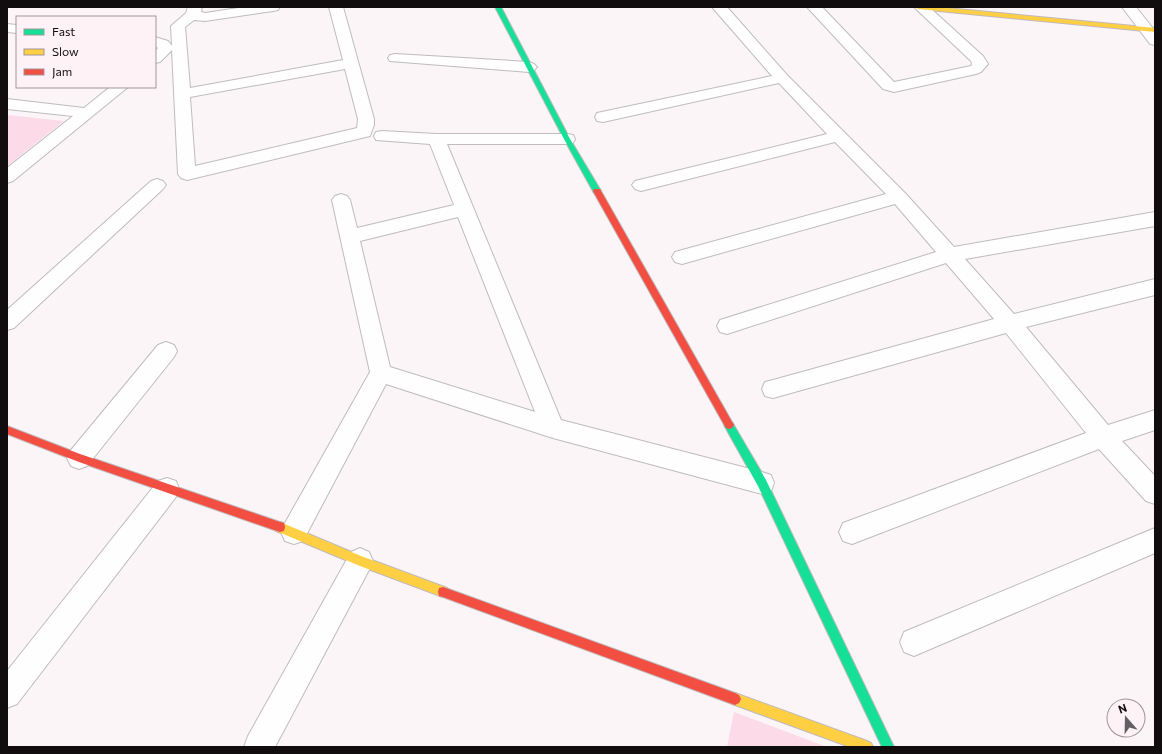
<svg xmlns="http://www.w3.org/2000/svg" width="1162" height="754" viewBox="0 0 1162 754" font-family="Commissioner,sans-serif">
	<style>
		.green { fill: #fcdae8 }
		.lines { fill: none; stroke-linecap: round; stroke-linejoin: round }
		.street-casing { stroke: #c0bbbd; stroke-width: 2 }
		.fast-casing { stroke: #c0bbbd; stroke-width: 2 }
		.slow-casing { stroke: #c0bbbd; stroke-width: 2 }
		.jam-casing { stroke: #c0bbbd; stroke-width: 2 }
		.street { fill: #fefefe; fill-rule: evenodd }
		.fast { fill: #16e098; fill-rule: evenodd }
		.slow { fill: #ffcf43; fill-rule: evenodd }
		.jam { fill: #f24e42; fill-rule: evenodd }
	</style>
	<rect width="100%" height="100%" fill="#fbf5f8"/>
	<path class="green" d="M 7,115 L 64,121 L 7,166 Z
		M 734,712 L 827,747 L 727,747 Z"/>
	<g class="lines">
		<g class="street-casing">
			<path id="street" d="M 188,7 L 202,7 L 201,12 L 205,13 L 245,7 L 280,7 L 278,10 L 273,11 L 205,21 L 194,20 L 185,27 L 190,88 L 343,60 L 329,7 L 343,7 L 374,119 L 374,125 L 370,136 L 187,180 L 181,178 L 178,174 L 172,50 L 160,62 L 155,63 L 155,51 L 158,48 L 155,46 L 155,37 L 168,41 L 172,46 L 171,26 L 186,13 ZM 345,69 L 358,119 L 357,128 L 195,166 L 190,97 Z
				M 712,7 L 727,7 L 787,75 L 905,193 L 954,247 L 1155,212 L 1155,226 L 965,259 L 1014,314 L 1155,279 L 1155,295 L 1026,327 L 1108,425 L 1155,410 L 1155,430 L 1122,441 L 1155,476 L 1155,504 L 1146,501 L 1099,449 L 852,544 L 843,541 L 839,532 L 843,523 L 1086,433 L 1006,333 L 773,398 L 765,396 L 762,389 L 765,382 L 773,380 L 994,319 L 946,263 L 727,334 L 720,332 L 717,326 L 720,320 L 936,252 L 895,204 L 682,264 L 675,262 L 672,257 L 675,252 L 886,194 L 835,142 L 641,191 L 635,189 L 632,185 L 635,181 L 827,134 L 779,83 L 603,122 L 597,121 L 595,117 L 597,113 L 772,76 Z
				M 807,7 L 822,7 L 894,82 L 971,66 L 972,64 L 971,61 L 914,7 L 929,7 L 983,56 L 988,64 L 981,72 L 976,74 L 894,92 L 883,89 Z
				M 1122,7 L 1136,7 L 1155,31 L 1155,45 L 1150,44 Z
				M 7,24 L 17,25 L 17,33 L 7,32 Z
				M 395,54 L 529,62 L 534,64 L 537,67 L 534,70 L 529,72 L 390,61 L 388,58 L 390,55 Z
				M 110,87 L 128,87 L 13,181 L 7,183 L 7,168 L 73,116 L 7,109 L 7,99 L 84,108 Z
				M 382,131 L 436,134 L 567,134 L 573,135 L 575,139 L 573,143 L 567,144 L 447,144 L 561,420 L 762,472 L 771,475 L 774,483 L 771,491 L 762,494 L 553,438 L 386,384 L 303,541 L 294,544 L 285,541 L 281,532 L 285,523 L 370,372 L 332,200 L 335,196 L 341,194 L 347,196 L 350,200 L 357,228 L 454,205 L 430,144 L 376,140 L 374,136 L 376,132 ZM 458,217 L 535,412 L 390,367 L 360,241 Z
				M 157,179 L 163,181 L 166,185 L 163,189 L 14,328 L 7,330 L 7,310 L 151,181 Z
				M 166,342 L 174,345 L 177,351 L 174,357 L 87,466 L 79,469 L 71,466 L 67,458 L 71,450 L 158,345 Z
				M 167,478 L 176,481 L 179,489 L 176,497 L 17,704 L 7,708 L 7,671 L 158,481 Z
				M 1155,528 L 1155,553 L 914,656 L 904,652 L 900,642 L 904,632 Z
				M 360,548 L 369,552 L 373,561 L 369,570 L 275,747 L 244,747 L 248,736 L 351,552 Z"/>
		</g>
		<g class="fast-casing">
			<path id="fast" d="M 495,7 L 501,7 L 570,139 L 601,191 L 600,193 L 594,193 L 564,139 Z
				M 729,421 L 732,422 L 766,480 L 894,747 L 882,747 L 758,486 L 724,425 L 726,422 Z"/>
		</g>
		<g class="slow-casing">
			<path id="slow" d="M 915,7 L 936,7 L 1155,28 L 1155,32 L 918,9 Z
				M 280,522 L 361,556 L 447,588 L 448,592 L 447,596 L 443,597 L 360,566 L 276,531 L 275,527 L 276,523 Z
				M 735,693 L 867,741 L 871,743 L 873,747 L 850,747 L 735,705 L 731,703 L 729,699 L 731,695 Z"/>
		</g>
		<g class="jam-casing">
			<path id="jam" d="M 594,189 L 600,189 L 601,191 L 732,422 L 734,425 L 732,428 L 729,429 L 726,428 L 593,191 Z
				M 7,426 L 80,454 L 280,522 L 284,523 L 285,527 L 284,531 L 280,532 L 79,462 L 7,434 Z
				M 443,587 L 735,693 L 739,695 L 741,699 L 739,703 L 735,705 L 443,597 L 439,596 L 438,592 L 439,588 Z"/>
		</g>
		<use href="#street" class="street"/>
		<use href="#fast" class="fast"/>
		<use href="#slow" class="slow"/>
		<use href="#jam" class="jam"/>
	</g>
	<rect width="1162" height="754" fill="none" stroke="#110d0f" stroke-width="16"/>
	<rect x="16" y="16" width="140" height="72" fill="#fef2f7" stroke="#9f969a"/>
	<rect x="24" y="29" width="20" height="6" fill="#16e098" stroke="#9f969a"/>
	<text x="52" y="36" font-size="12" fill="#110d0f">Fast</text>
	<rect x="24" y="49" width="20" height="6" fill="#ffcf43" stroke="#9f969a"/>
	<text x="52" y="56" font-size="12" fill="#110d0f">Slow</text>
	<rect x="24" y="69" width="20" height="6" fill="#f24e42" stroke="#9f969a"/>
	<text x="52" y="76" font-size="12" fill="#110d0f">Jam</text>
	<g transform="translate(1126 718) rotate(340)"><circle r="19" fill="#fef2f7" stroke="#9f969a"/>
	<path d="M0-3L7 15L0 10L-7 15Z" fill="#635e61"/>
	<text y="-6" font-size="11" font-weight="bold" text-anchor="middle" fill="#110d0f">N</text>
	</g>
</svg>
